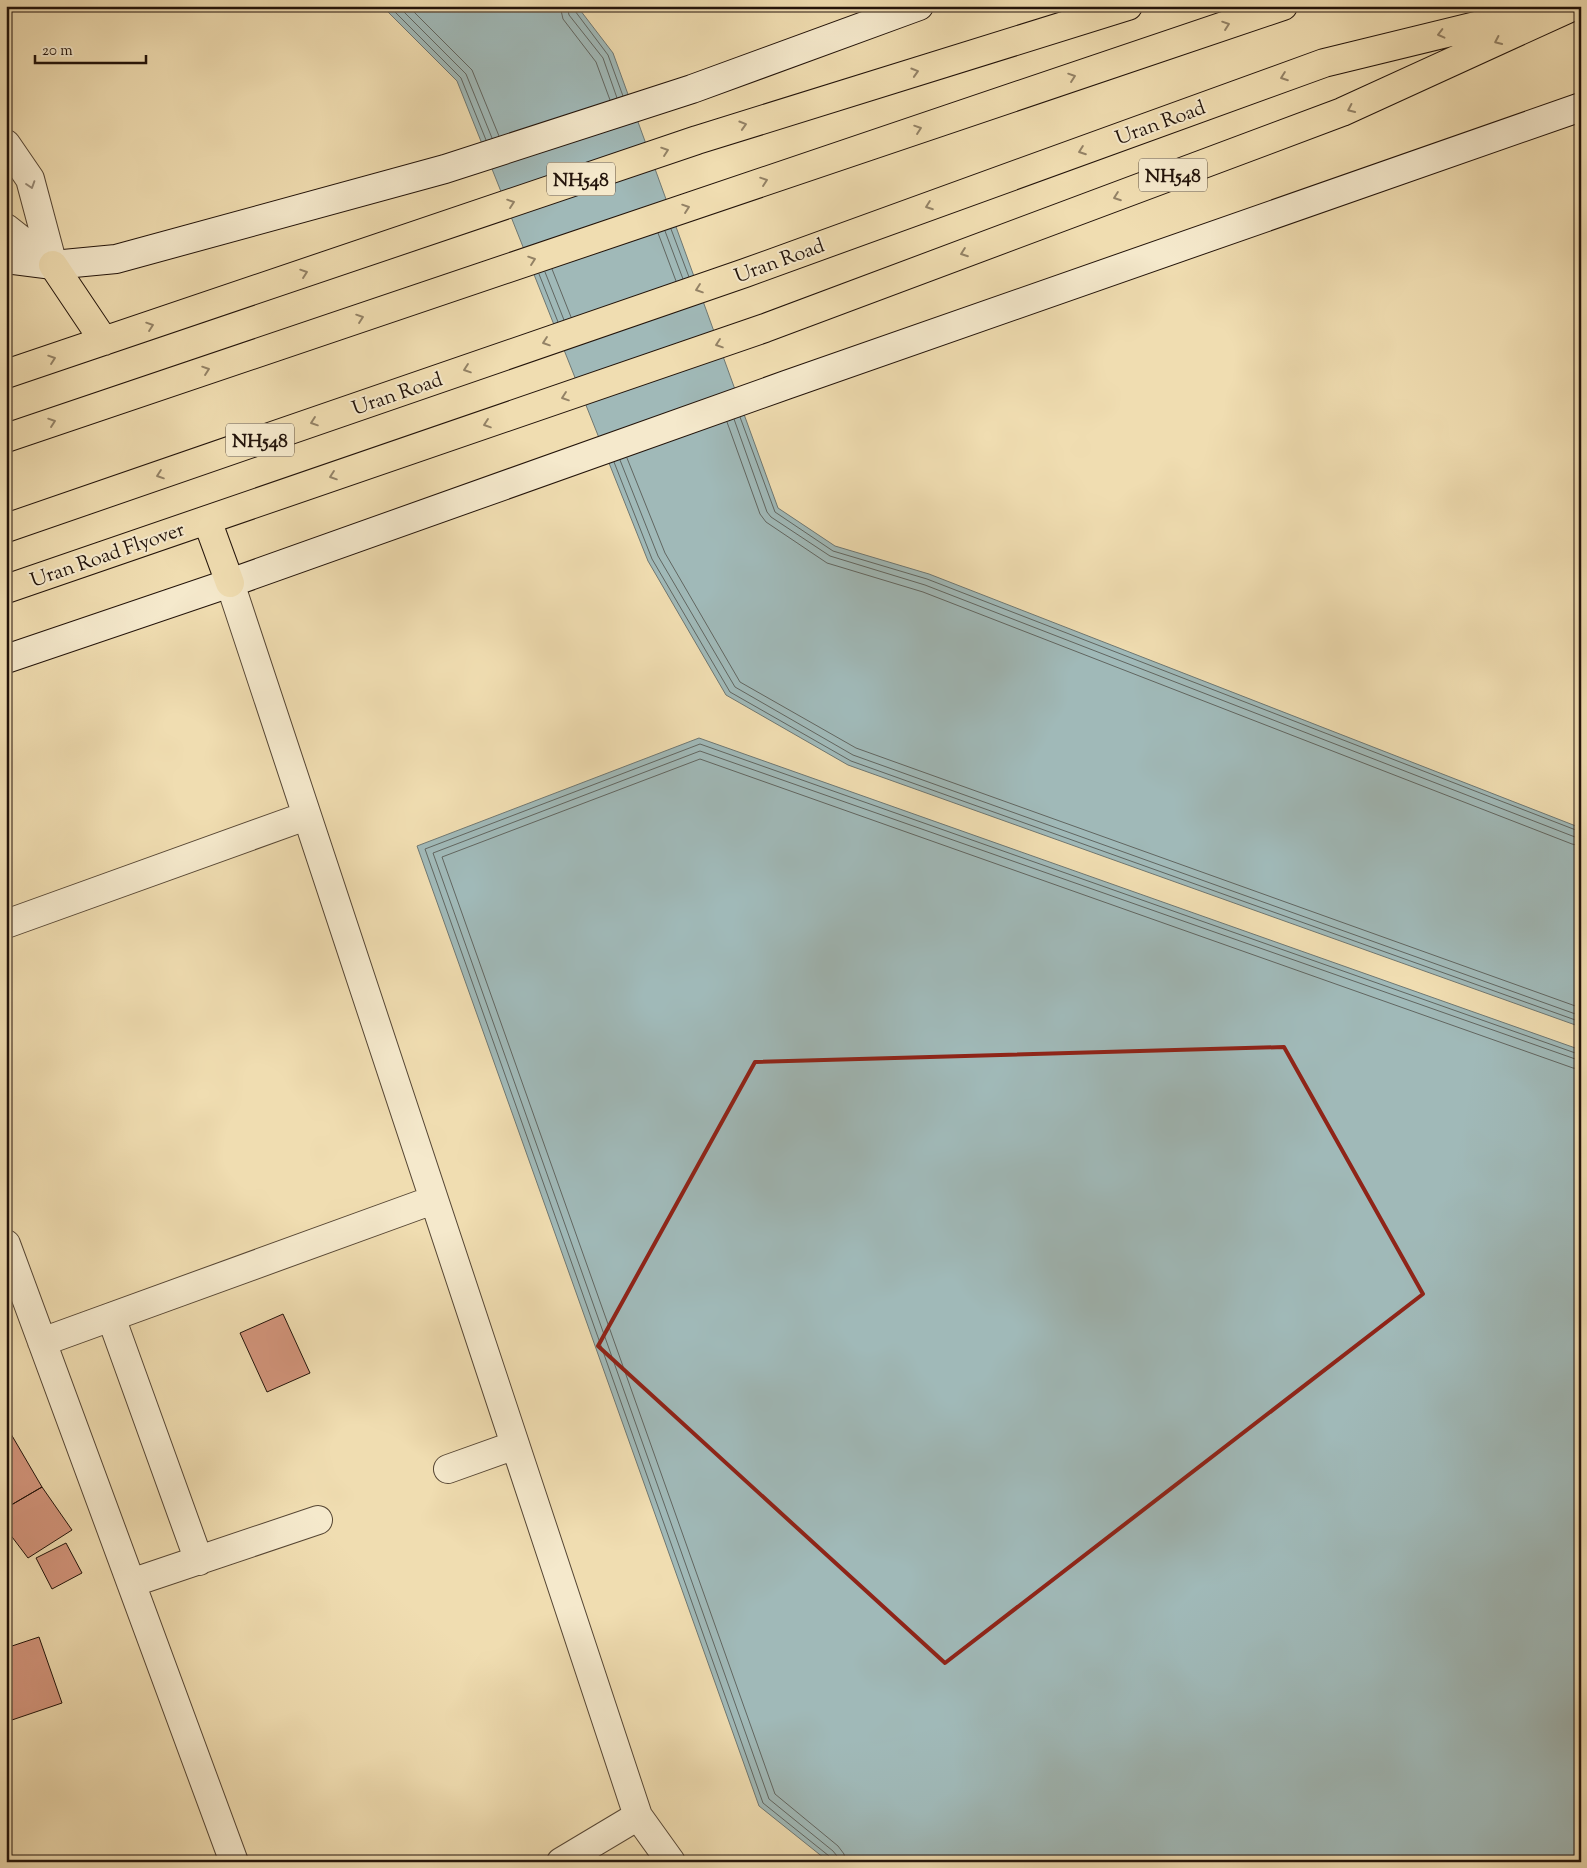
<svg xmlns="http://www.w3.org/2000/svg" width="1587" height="1868" viewBox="0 0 1587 1868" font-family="'Sorts Mill Goudy',serif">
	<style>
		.water { fill: #a0b9b8; stroke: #6e7772 }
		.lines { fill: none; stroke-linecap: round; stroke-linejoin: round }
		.shore { stroke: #616661; stroke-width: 1 }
		.building { fill: #d3957c; stroke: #22130a }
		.street-casing { stroke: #564634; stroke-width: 30 }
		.secondary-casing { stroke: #22130a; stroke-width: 30 }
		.highway-casing { stroke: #22130a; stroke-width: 30 }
		.street { stroke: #f5e9cc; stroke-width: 28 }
		.secondary { stroke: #f5e9cc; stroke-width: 28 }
		.highway { stroke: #f0ddb1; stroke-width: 28 }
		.oneway { stroke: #938266 }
		.oneway2 { stroke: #968975 }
		.marked { fill: none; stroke: #8f2418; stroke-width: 4; stroke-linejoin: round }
		.labels { text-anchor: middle; stroke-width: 4; stroke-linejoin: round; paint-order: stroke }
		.shield { fill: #f5e9cc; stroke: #615344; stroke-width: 1 }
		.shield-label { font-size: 19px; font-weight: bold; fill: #22130a }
		.street-label { font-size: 20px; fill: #22130a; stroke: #f5e9cc }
	</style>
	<rect width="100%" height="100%" fill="#f0ddb1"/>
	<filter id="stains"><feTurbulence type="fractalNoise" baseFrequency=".004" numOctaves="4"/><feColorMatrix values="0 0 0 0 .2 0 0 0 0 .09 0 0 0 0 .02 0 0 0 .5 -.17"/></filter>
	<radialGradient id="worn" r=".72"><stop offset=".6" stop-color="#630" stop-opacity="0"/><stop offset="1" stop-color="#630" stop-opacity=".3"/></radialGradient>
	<path class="water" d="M 382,6 L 577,6 L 613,53 L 778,508 L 835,546 L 929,574 L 1581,828 L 1581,1027 L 848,765 L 726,695 L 648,561 L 457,81 Z
		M 699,738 L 1581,1050 L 1581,1862 L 829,1862 L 759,1806 L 417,846 Z"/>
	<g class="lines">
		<path class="shore" d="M 389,6 L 461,78 L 486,140
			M 398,6 L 466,74 L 492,138
			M 408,6 L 472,70 L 499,136
			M 560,6 L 563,19 L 596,62 L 610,100
			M 567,6 L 569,15 L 603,58 L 617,98
			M 574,6 L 575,11 L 608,55 L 623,96
			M 671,229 L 689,277
			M 665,231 L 683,279
			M 658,233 L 676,281
			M 552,269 L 571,317
			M 545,272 L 564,320
			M 539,274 L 558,322
			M 740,417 L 775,512 L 833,551 L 927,579 L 1581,832
			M 734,419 L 767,512 L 771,517 L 830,556 L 925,585 L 1575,837 L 1581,838
			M 727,422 L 760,514 L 766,522 L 827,563 L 923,592 L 1572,844 L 1581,846
			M 627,458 L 665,553 L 740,682 L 856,748 L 1581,1008
			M 620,460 L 658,556 L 735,687 L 853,755 L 1581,1016
			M 614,462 L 652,559 L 730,692 L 851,761 L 1581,1022
			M 831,1862 L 829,1856 L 763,1803 L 425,849 L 700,744 L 1581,1055
			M 837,1862 L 837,1856 L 833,1851 L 769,1799 L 433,853 L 700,751 L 1581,1061
			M 845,1862 L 844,1854 L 838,1846 L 775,1794 L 442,857 L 700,759 L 1573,1068 L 1581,1069"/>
	</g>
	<path class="building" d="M 283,1314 L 310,1373 L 267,1392 L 240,1333 Z
		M 11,1434 L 42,1487 L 6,1508 L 6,1437 Z
		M 42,1487 L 72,1530 L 28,1558 L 6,1529 L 6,1508 Z
		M 66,1543 L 82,1573 L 52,1589 L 36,1558 Z
		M 39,1637 L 62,1703 L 6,1722 L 6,1648 Z"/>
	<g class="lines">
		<g class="street-casing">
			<path id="street" d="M 6,144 L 30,179 L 53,265
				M 6,228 L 53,265
				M 230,583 L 638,1816 L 671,1862
				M 6,924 L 306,816
				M 6,1244 L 234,1862
				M 111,1317 L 199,1561
				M 42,1342 L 433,1200
				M 448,1469 L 515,1445
				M 131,1583 L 318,1520
				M 561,1862 L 638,1816"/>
		</g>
		<g class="secondary-casing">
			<path id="secondary" d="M 6,259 L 53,265 L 116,259 L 445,169 L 692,89 L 919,6
				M 6,659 L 230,583 L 786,385 L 1581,107"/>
		</g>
		<g class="highway-casing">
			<path id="highway" d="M 53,265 L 104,341
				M 6,374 L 697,140 L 1128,6
				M 6,438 L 1283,6
				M 207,520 L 230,583
				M 6,528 L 745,273 L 1324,63 L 1533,12
				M 6,589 L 765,328 L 1342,112 L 1574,6"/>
		</g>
		<use href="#street" class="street"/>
		<use href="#secondary" class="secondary"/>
		<use href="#highway" class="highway"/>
	</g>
	<defs><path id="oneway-chevron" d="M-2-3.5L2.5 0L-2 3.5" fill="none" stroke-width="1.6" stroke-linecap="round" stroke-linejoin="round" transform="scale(1.25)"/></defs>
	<g class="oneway">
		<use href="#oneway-chevron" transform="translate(1226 25) rotate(-19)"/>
		<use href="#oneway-chevron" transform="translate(1441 34) rotate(166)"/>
		<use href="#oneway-chevron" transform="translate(1498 41) rotate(155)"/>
		<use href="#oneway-chevron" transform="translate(915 72) rotate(-17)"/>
		<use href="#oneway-chevron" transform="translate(1072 77) rotate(-19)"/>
		<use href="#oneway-chevron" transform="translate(1284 77) rotate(160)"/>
		<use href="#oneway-chevron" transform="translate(1351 109) rotate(155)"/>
		<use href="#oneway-chevron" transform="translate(743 125) rotate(-17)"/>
		<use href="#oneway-chevron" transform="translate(918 129) rotate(-19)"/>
		<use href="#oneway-chevron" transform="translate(665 151) rotate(-19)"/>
		<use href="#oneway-chevron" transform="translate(1082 151) rotate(160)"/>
		<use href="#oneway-chevron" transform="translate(764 181) rotate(-19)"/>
		<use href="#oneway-chevron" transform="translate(1117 197) rotate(160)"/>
		<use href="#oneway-chevron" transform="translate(511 203) rotate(-19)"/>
		<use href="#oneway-chevron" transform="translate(929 206) rotate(160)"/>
		<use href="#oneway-chevron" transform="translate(686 208) rotate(-19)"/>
		<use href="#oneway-chevron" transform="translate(964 253) rotate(160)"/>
		<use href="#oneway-chevron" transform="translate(532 260) rotate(-19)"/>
		<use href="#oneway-chevron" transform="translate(304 273) rotate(-19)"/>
		<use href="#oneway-chevron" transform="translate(699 289) rotate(161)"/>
		<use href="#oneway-chevron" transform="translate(360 318) rotate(-19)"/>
		<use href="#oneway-chevron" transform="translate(150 326) rotate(-19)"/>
		<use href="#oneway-chevron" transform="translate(546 342) rotate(161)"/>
		<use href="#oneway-chevron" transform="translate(719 344) rotate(161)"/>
		<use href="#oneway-chevron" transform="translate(52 359) rotate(-19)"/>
		<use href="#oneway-chevron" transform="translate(467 369) rotate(161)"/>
		<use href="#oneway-chevron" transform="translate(206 370) rotate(-19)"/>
		<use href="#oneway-chevron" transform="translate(565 397) rotate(161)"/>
		<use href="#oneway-chevron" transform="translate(52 422) rotate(-19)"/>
		<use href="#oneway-chevron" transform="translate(314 422) rotate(161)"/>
		<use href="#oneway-chevron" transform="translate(487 424) rotate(161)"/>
		<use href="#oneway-chevron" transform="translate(160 475) rotate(161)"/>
		<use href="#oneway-chevron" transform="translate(333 476) rotate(161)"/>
	</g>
	<use class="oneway2" href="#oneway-chevron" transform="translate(31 185) rotate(72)"/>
	<path class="marked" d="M 1284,1047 L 1423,1294 L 945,1663 L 598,1346 L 755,1062 Z"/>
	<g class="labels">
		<g class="shield">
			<rect x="1139" y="158.5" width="68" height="33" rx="4"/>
			<rect x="547" y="162.5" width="68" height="33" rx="4"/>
			<rect x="226" y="423.5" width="68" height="33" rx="4"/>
		</g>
		<g class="shield-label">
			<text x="1173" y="182">NH548</text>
			<text x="581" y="186">NH548</text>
			<text x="260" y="447">NH548</text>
		</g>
		<g class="street-label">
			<text transform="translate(1160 122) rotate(-20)" y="7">Uran Road</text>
			<text transform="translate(779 260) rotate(-20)" y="7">Uran Road</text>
			<text transform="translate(397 393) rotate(-19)" y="7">Uran Road</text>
			<text transform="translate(107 554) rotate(-19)" y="7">Uran Road Flyover</text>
		</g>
	</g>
	<rect width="1587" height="1868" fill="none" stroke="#f0ddb1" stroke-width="25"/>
	<rect x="8" y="8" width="1572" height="1853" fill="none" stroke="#22130a" stroke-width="2.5"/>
	<rect x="12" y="12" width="1562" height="1843" fill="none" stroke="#22130a"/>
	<path d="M35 55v8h111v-8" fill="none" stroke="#22130a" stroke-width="2.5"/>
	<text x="42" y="55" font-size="15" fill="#22130a" stroke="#f5e9cc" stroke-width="4" paint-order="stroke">20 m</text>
	<rect width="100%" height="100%" filter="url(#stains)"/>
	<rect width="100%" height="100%" fill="url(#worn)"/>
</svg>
